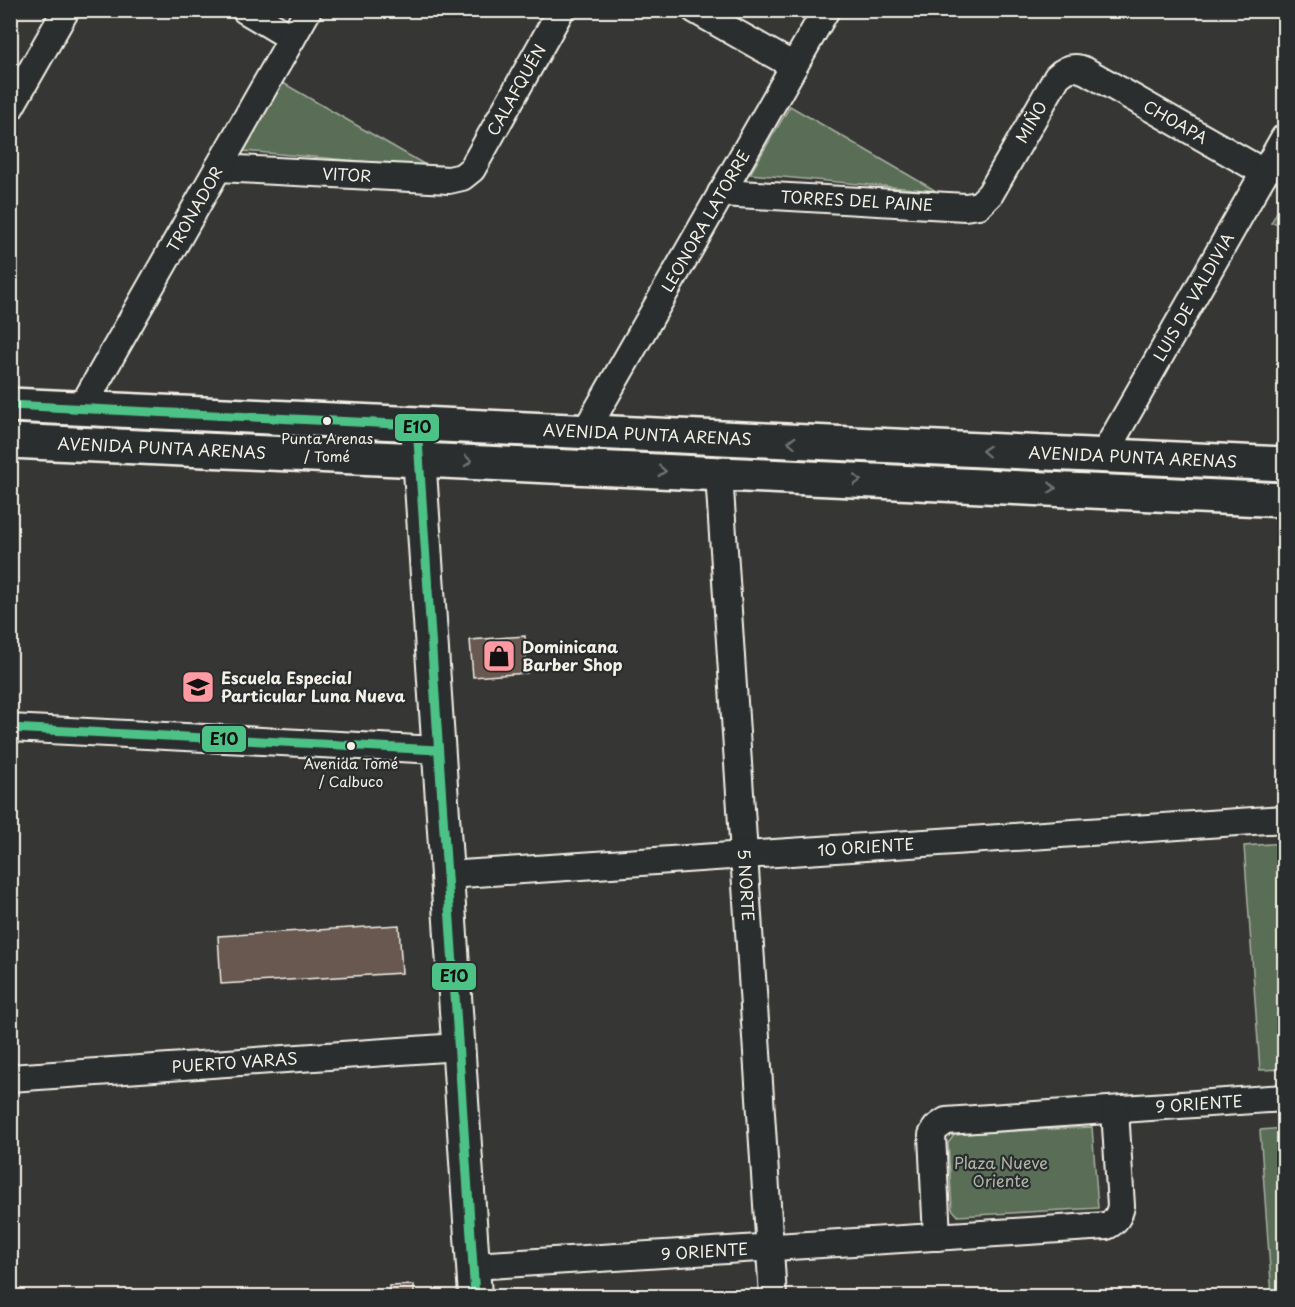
<svg xmlns="http://www.w3.org/2000/svg" width="1295" height="1307" viewBox="0 0 1295 1307" font-family="'Playpen Sans',sans-serif">
	<style>
		.green { fill: #5a6d57; stroke: #a7afa0; stroke-width: 1.5 }
		.building { fill: #68594f; stroke: #f4f1e8; stroke-width: 1.5 }
		.lines { fill: none; stroke-linecap: round; stroke-linejoin: round }
		.minor-casing { stroke: #f4f1e8; stroke-width: 30 }
		.tertiary-casing { stroke: #f4f1e8; stroke-width: 36 }
		.secondary-casing { stroke: #f4f1e8; stroke-width: 38 }
		.minor { stroke: #2a2d2e; stroke-width: 26 }
		.tertiary { stroke: #2a2d2e; stroke-width: 32 }
		.secondary { stroke: #2a2d2e; stroke-width: 33 }
		.bus-1-casing { stroke: #2a2d2e; stroke-width: 14 }
		.bus-1 { stroke: #4dc287; stroke-width: 9 }
		.oneway { stroke: #71726f }
		.bus-dot { fill: #f4f1e8; stroke: #2a2d2e; stroke-width: 2 }
		.labels { text-anchor: middle; stroke-width: 4.5; stroke-linejoin: round; paint-order: stroke }
		.bus-label { font-size: 14px; fill: #f4f1e8; stroke: #2a2d2e }
		.street-label { font-size: 16px; fill: #f4f1e8; stroke: #2a2d2e }
		.poi-label { font-size: 16px; font-weight: bold; fill: #f4f1e8; stroke: #2a2d2e; text-anchor: start }
		.park-label { font-size: 16px; fill: #afb6a7; stroke: #2a2d2e }
		.line-badge { stroke: #2a2d2e; stroke-width: 2 }
		.pale-badge-label { font-size: 16px; text-anchor: middle; font-weight: bold; fill: #111 }
	</style>
	<rect width="100%" height="100%" fill="#363635"/>
	<filter id="ink" filterUnits="userSpaceOnUse"><feTurbulence type="fractalNoise" baseFrequency=".0167" numOctaves="2"/><feDisplacementMap in="SourceGraphic" scale="12" xChannelSelector="R" yChannelSelector="G"/><feConvolveMatrix kernelMatrix="1 2 1 2 8 2 1 2 1" color-interpolation-filters="sRGB"/></filter>
	<g filter="url(#ink)">
		<path class="green" d="M 283,83 L 429,167 L 243,151 Z
			M 790,106 L 936,191 L 750,174 Z
			M 1284,199 L 1284,223 L 1271,223 Z
			M 1284,843 L 1284,1069 L 1260,1070 L 1244,846 Z
			M 1092,1127 L 1098,1208 L 958,1216 L 952,1209 L 948,1143 L 955,1134 Z
			M 1284,1128 L 1284,1296 L 1272,1296 L 1260,1130 Z"/>
		<path class="building" d="M 525,636 L 527,673 L 473,677 L 470,640 Z
			M 399,925 L 402,973 L 221,984 L 218,936 Z
			M 414,1285 L 414,1296 L 389,1296 L 389,1286 Z"/>
		<g class="lines">
			<g class="minor-casing">
				<g id="minor">
					<path d="M 245,10 L 292,38"/>
					<path d="M 695,10 L 794,66"/>
					<path d="M 10,108 L 66,10"/>
					<path id="s1" d="M 218,168 L 449,180 L 462,177 L 472,169 L 561,10"/>
					<path id="s2" d="M 721,193 L 965,207 L 979,205 L 990,194 L 1057,77 C 1066,68 1074,65 1086,71 L 1265,173"/>
					<path id="s3" d="M 81,409 L 308,10"/>
					<path id="s4" d="M 585,432 L 826,10"/>
					<path id="s5" d="M 1103,456 L 1284,138"/>
					<path id="s6" d="M 719,474 L 773,1296"/>
					<path d="M 10,728 L 438,750"/>
					<path id="s7" d="M 447,875 L 1284,819"/>
					<path id="s8" d="M 10,1078 L 458,1047"/>
					<path id="s9" d="M 937,1237 L 932,1135 L 936,1128 L 946,1121 L 1284,1098"/>
					<path id="s10" d="M 473,1266 L 1107,1226 C 1116,1221 1119,1216 1121,1206 L 1115,1110"/>
				</g>
			</g>
			<g class="tertiary-casing">
				<path id="tertiary" d="M 417,425 L 475,1296"/>
			</g>
			<g class="secondary-casing">
				<g id="secondary">
					<path id="s11" d="M 10,405 L 1284,464"/>
					<path id="s12" d="M 10,441 L 1284,500"/>
				</g>
			</g>
			<use href="#minor" class="minor"/>
			<use href="#tertiary" class="tertiary"/>
			<use href="#secondary" class="secondary"/>
			<g class="bus-1-casing">
				<path id="bus-1" d="M 10,405 L 417,425 L 475,1296
					M 10,728 L 438,750"/>
			</g>
			<use href="#bus-1" class="bus-1"/>
		</g>
		<defs><path id="oneway-chevron" d="M-2-3.5L2.5 0L-2 3.5" fill="none" stroke-width="1.6" stroke-linecap="round" stroke-linejoin="round" transform="scale(1.5)"/></defs>
		<g class="oneway">
			<use href="#oneway-chevron" transform="translate(792 442) rotate(-177)"/>
			<use href="#oneway-chevron" transform="translate(986 451) rotate(-177)"/>
			<use href="#oneway-chevron" transform="translate(468 461) rotate(2)"/>
			<use href="#oneway-chevron" transform="translate(662 471) rotate(3)"/>
			<use href="#oneway-chevron" transform="translate(857 480) rotate(2)"/>
			<use href="#oneway-chevron" transform="translate(1052 488) rotate(3)"/>
		</g>
	</g>
	<defs>
		<g id="shop-square" transform="scale(1.725)"><rect x="-9" y="-9" width="18" height="18" rx="4" fill="#ff9aa2" stroke="#2a2d2e"/><path d="M-5-2.5h2.3a2.7 3.5 0 0 1 5.4 0H5L5.5 6h-11ZM-1.5-2.5h3a1.5 2.3 0 0 0-3 0Z" fill="#111"/></g>
		<g id="school-square" transform="scale(1.725)"><rect x="-9" y="-9" width="18" height="18" rx="4" fill="#ff9aa2" stroke="#2a2d2e"/><path d="M0-5L7-2L0 1L-7-2ZM-4 1L0 2.5L4 1V4Q0 6-4 4Z" fill="#111"/></g>
	</defs>
	<g fill-rule="evenodd">
		<use href="#shop-square" x="499" y="656"/>
		<use href="#school-square" x="198" y="687"/>
	</g>
	<g class="bus-dot">
		<circle cx="327" cy="421" r="5"/>
		<circle cx="351" cy="746" r="5"/>
	</g>
	<g class="labels">
		<g class="bus-label">
			<text x="327" y="444">Punta Arenas<tspan x="327" dy="18">/ Tomé</tspan></text>
			<text x="351" y="769">Avenida Tomé<tspan x="351" dy="18">/ Calbuco</tspan></text>
		</g>
		<g class="street-label">
			<text dy="6" stroke="none"><textPath href="#s1" startOffset="348">CALAFQUÉN</textPath></text>
			<text dy="6" stroke="none"><textPath href="#s2" startOffset="357">MIÑO</textPath></text>
			<text dy="6" stroke="none"><textPath href="#s2" startOffset="544">CHOAPA</textPath></text>
			<text dy="6" stroke="none"><textPath href="#s1" startOffset="129">VITOR</textPath></text>
			<text dy="6" stroke="none"><textPath href="#s2" startOffset="136">TORRES DEL PAINE</textPath></text>
			<text dy="6" stroke="none"><textPath href="#s3" startOffset="230">TRONADOR</textPath></text>
			<text dy="6" stroke="none"><textPath href="#s4" startOffset="243">LEONORA LATORRE</textPath></text>
			<text dy="6" stroke="none"><textPath href="#s5" startOffset="183">LUIS DE VALDIVIA</textPath></text>
			<text dy="6" stroke="none"><textPath href="#s11" startOffset="638">AVENIDA PUNTA ARENAS</textPath></text>
			<text dy="6" stroke="none"><textPath href="#s12" startOffset="152">AVENIDA PUNTA ARENAS</textPath></text>
			<text dy="6" stroke="none"><textPath href="#s11" startOffset="1124">AVENIDA PUNTA ARENAS</textPath></text>
			<text dy="6" stroke="none"><textPath href="#s7" startOffset="420">10 ORIENTE</textPath></text>
			<text dy="6" stroke="none"><textPath href="#s6" startOffset="412">5 NORTE</textPath></text>
			<text dy="6" stroke="none"><textPath href="#s8" startOffset="225">PUERTO VARAS</textPath></text>
			<text dy="6" stroke="none"><textPath href="#s9" startOffset="376">9 ORIENTE</textPath></text>
			<text dy="6" stroke="none"><textPath href="#s10" startOffset="232">9 ORIENTE</textPath></text>
		</g>
		<g class="poi-label">
			<text x="522" y="653">Dominicana<tspan x="522" dy="18">Barber Shop</tspan></text>
			<text x="221" y="684">Escuela Especial<tspan x="221" dy="18">Particular Luna Nueva</tspan></text>
		</g>
		<g class="park-label">
			<text x="1001" y="1169">Plaza Nueve<tspan x="1001" dy="18">Oriente</tspan></text>
		</g>
	</g>
	<g class="line-badge">
		<rect x="394" y="413" width="46" height="29" rx="6" fill="#4dc287"/>
		<rect x="201" y="725" width="46" height="28" rx="6" fill="#4dc287"/>
		<rect x="431" y="962" width="46" height="29" rx="6" fill="#4dc287"/>
	</g>
	<g class="pale-badge-label">
		<text x="417" y="433">E10</text>
		<text x="224" y="745">E10</text>
		<text x="454" y="982">E10</text>
	</g>
	<rect width="1295" height="1307" fill="none" stroke="#2a2d2e" stroke-width="36"/>
	<rect x="18" y="18" width="1259" height="1271" fill="none" stroke="#f4f1e8" stroke-width="2" filter="url(#ink)"/>
</svg>
